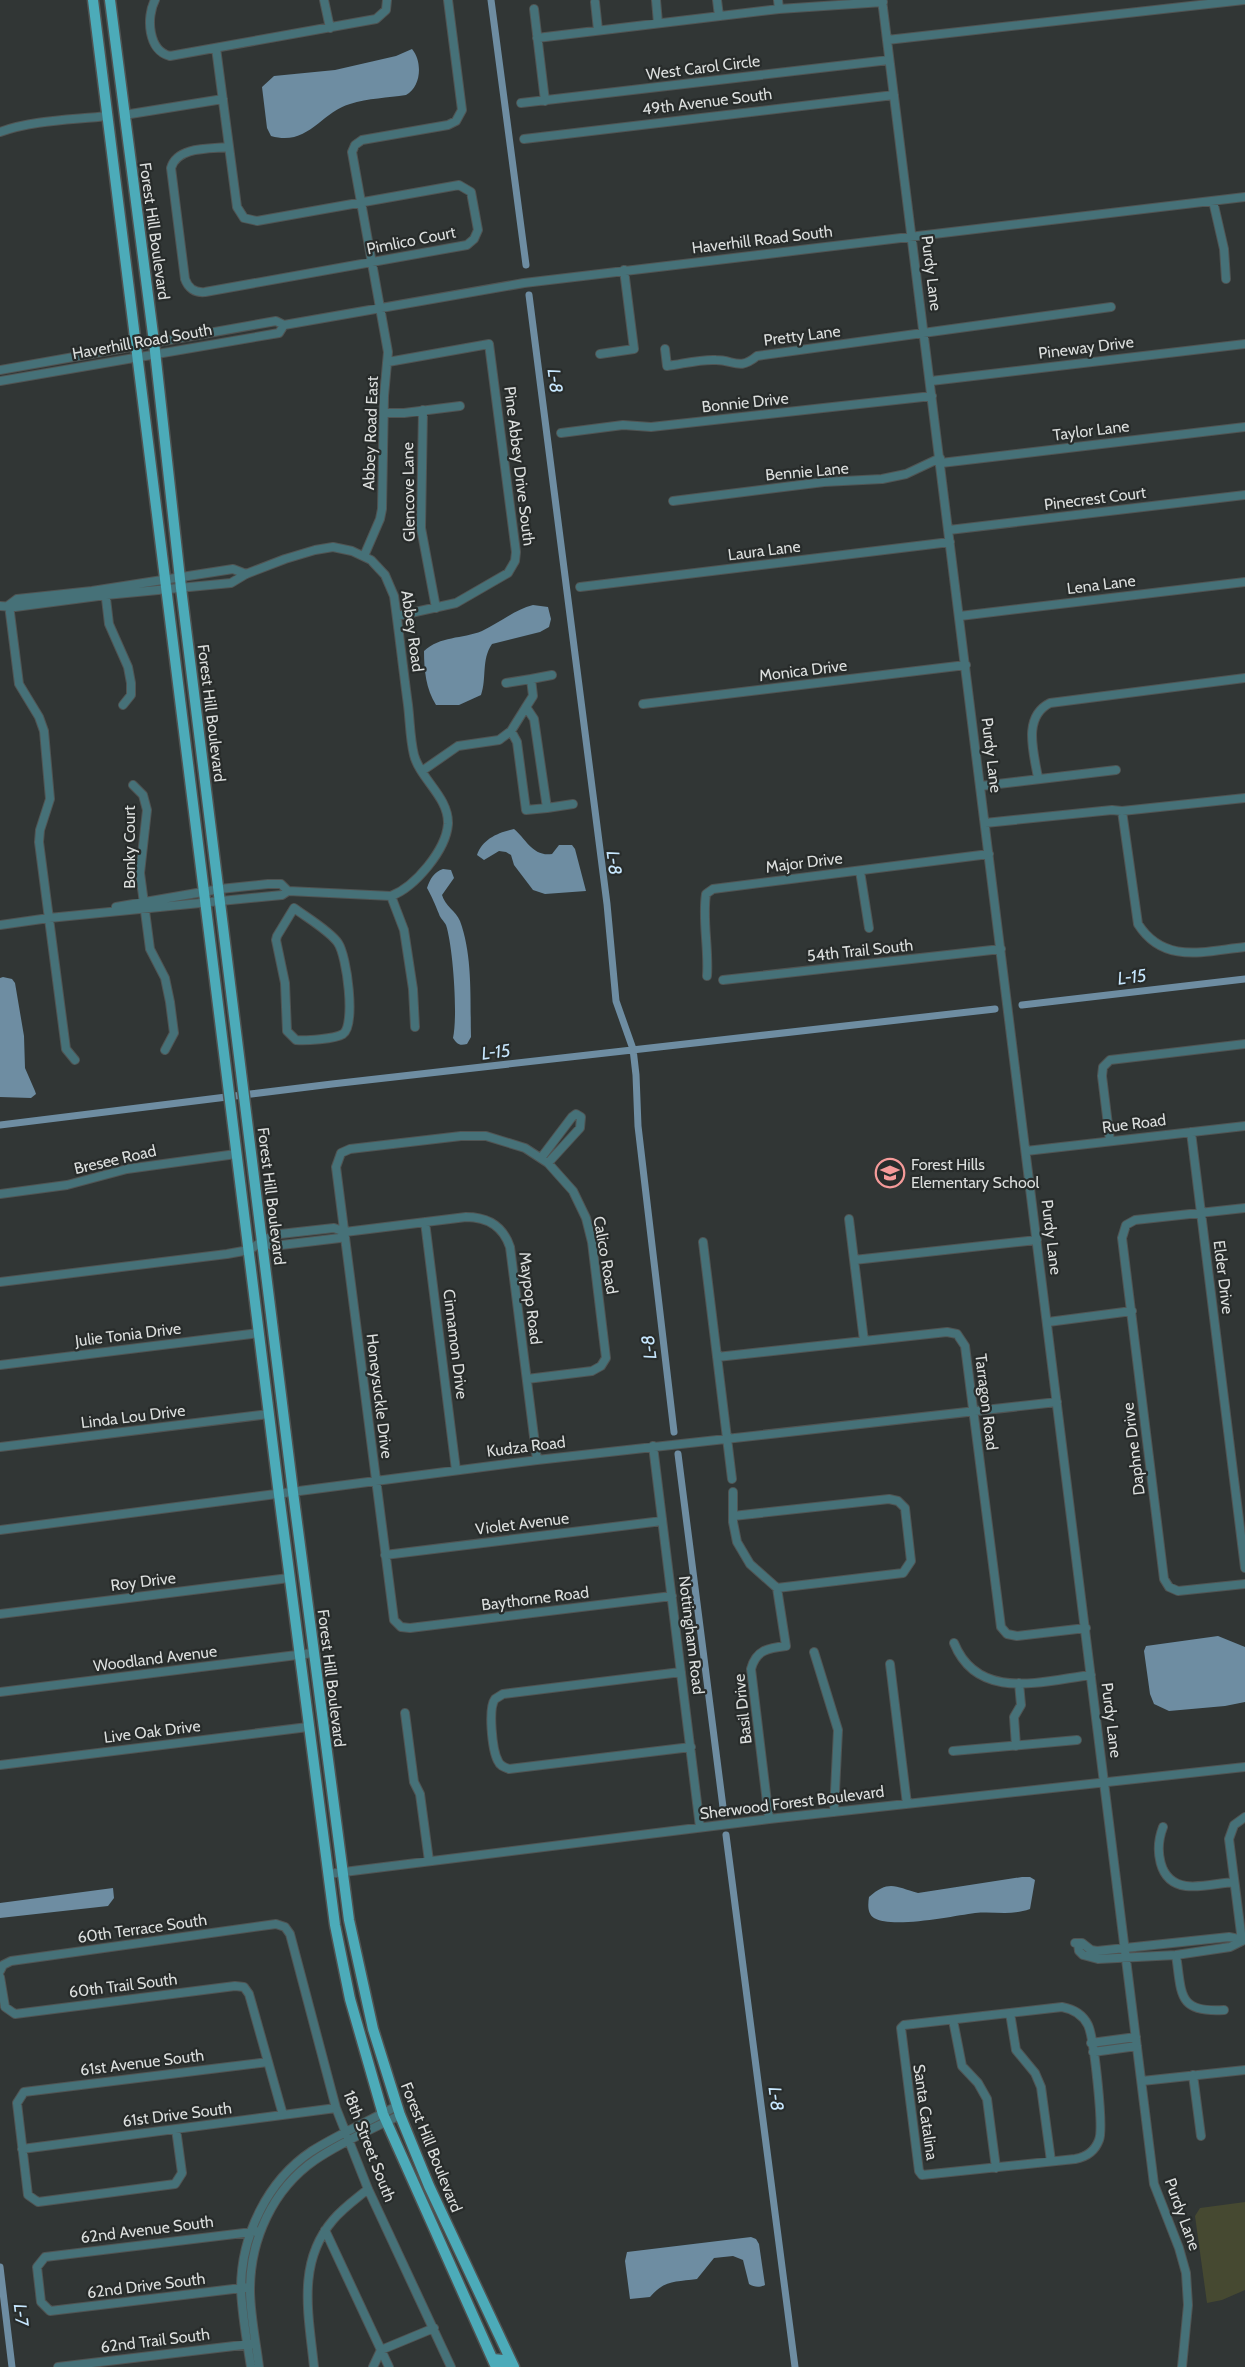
<svg xmlns="http://www.w3.org/2000/svg" width="1245" height="2367" viewBox="0 0 1245 2367" font-family="Cabin,sans-serif">
	<style>
		.garden { fill: #464931 }
		.water { fill: #6e8da2 }
		.lines { fill: none; stroke-linecap: round; stroke-linejoin: round }
		.canal { stroke: #6e8da2; stroke-width: 7 }
		.minor-casing { stroke: #505453; stroke-width: 10 }
		.major-casing { stroke: #505453; stroke-width: 13 }
		.minor { stroke: #467178; stroke-width: 8 }
		.major { stroke: #4cabb9; stroke-width: 10 }
		.labels { text-anchor: middle; stroke-width: 4.5; stroke-linejoin: round; paint-order: stroke }
		.street-label { font-size: 16px; fill: #dbdedd; stroke: #282c2b }
		.poi-label { font-size: 16px; fill: #dbdedd; stroke: #282c2b; text-anchor: start }
		.water-label { font-size: 18px; font-style: italic; fill: #c8e8ff; stroke: #282c2b }
	</style>
	<rect width="100%" height="100%" fill="#313635"/>
	<path class="garden" d="M 1245,2202 L 1245,2290 L 1222,2300 L 1207,2303 L 1195,2216 L 1200,2208 Z"/>
	<path class="water" d="M 412,49 C 423,62 421,87 406,95 C 388,98 368,98 350,104 C 321,112 308,147 271,136 L 267,128 L 262,87 L 274,76 L 335,70 L 396,56 Z
		M 533,605 L 548,607 L 551,619 L 549,627 L 540,632 L 492,644 C 481,660 487,678 481,695 L 459,705 L 436,705 C 426,689 424,670 424,651 C 440,636 462,639 482,631 C 499,623 514,610 533,605 Z
		M 514,829 C 526,839 533,857 552,854 L 559,845 L 572,845 L 575,849 L 586,891 L 545,894 L 533,890 L 514,865 L 511,855 L 506,852 L 499,851 L 484,860 L 477,855 C 482,839 499,832 514,829 Z
		M 443,869 L 451,870 L 454,878 L 442,895 C 445,906 456,911 460,921 C 473,956 470,1000 471,1037 L 467,1044 C 459,1046 457,1044 453,1038 C 458,1016 453,946 446,925 C 444,921 440,918 439,914 C 435,904 432,897 427,888 C 430,879 434,872 443,869 Z
		M 3,977 L 12,979 L 15,983 L 24,1036 L 25,1068 L 35,1091 L 36,1094 L 31,1098 L 0,1097 L 0,978 Z
		M 1218,1636 L 1245,1647 L 1245,1702 L 1225,1706 L 1169,1711 L 1154,1704 L 1150,1694 L 1144,1651 L 1146,1646 Z
		M 1022,1877 L 1030,1877 L 1035,1880 L 1030,1909 C 1010,1916 995,1911 975,1913 C 953,1916 892,1929 874,1918 C 867,1913 868,1904 869,1897 C 889,1879 896,1887 918,1893 Z
		M 113,1888 L 114,1898 L 108,1906 L 0,1918 L 0,1903 Z
		M 751,2237 L 756,2239 L 759,2244 L 765,2285 C 759,2288 754,2287 749,2284 L 743,2260 L 733,2256 L 714,2258 L 697,2279 C 676,2282 664,2280 650,2297 L 630,2299 L 625,2261 L 627,2252 Z"/>
	<g class="lines">
		<path class="canal" d="M 491,0 L 526,265
			M 529,295 L 607,904 L 616,1001 L 633,1049 L 636,1075 L 638,1126 L 674,1432
			M 1022,1005 L 1245,979
			M 0,1125 L 332,1084 L 995,1009
			M 678,1454 L 724,1815
			M 726,1835 L 795,2367
			M 0,2267 L 12,2367"/>
		<g class="minor-casing">
			<path id="minor" d="M 155,0 C 146,17 148,51 170,56 L 376,19 L 386,10 L 387,0
				M 324,0 L 330,28
				M 656,0 L 658,23
				M 717,0 L 719,16
				M 778,0 L 779,9
				M 882,0 L 1154,2184 L 1179,2248 L 1186,2273 L 1188,2305 L 1182,2367
				M 595,2 L 598,30
				M 534,9 L 545,101
				M 537,38 L 779,9 L 883,2
				M 887,40 L 1244,0
				M 216,48 L 237,207 L 244,218 L 257,221 L 459,185 L 471,192 L 478,230 L 474,239 L 467,245 L 205,292 C 195,293 188,288 185,279 L 171,168 C 177,146 211,149 229,147
				M 521,103 L 889,60
				M 124,115 L 223,99
				M 0,132 C 33,120 72,120 107,116
				M 524,139 L 894,95
				M 1213,201 L 1224,249 L 1226,279
				M 665,349 L 667,366 C 683,364 700,359 716,360 C 734,360 739,371 757,356 L 1111,307
				M 600,354 L 634,349 L 624,270
				M 388,362 L 489,344 L 516,552 L 515,561 L 508,573 L 456,603 L 397,616
				M 0,370 L 276,321 L 284,325 L 524,283 L 1245,197
				M 0,381 L 279,333 L 284,325
				M 931,381 L 1245,344
				M 423,410 L 421,528 L 436,608
				M 384,413 L 404,413 L 460,406
				M 561,433 L 623,425 L 651,427 L 932,396
				M 941,463 L 1245,427
				M 673,501 L 824,482 L 882,479 L 906,474 L 940,458
				M 949,530 L 1245,495
				M 364,556 L 380,519 L 382,509 L 384,396 L 388,352 L 352,152 L 355,145 L 362,140 L 448,125 L 456,121 L 462,110 L 448,0
				M 580,587 L 950,542
				M 105,590 L 109,624 L 128,667 L 131,683 L 131,695 L 123,705
				M 9,605 L 19,684 L 39,717 L 44,731 L 50,799 L 40,830 L 39,842 L 66,1049 L 75,1060
				M 9,605 L 17,599 L 92,591 L 233,569 L 246,574
				M 0,606 L 15,607 L 106,595 L 231,583 L 246,574 L 285,559 L 315,550 L 333,547 L 352,551 L 371,560 L 385,575 L 394,596 C 399,632 403,668 408,705 C 410,721 410,739 414,755 C 420,779 449,797 448,824 C 446,850 415,887 391,896 L 288,891 L 282,895 L 49,918 L 0,925
				M 960,616 L 1245,582
				M 506,683 L 531,679
				M 643,704 L 966,665
				M 526,707 L 533,696 L 531,679 L 552,675
				M 422,771 L 458,746 L 499,740 L 511,731 L 526,707 L 534,719 L 547,808 L 526,810 L 517,742 L 511,731
				M 1038,778 C 1034,753 1022,717 1050,703 L 1245,678
				M 133,785 L 143,795 L 147,810 L 140,873 L 150,949 L 165,978 L 170,1002 L 174,1033 L 165,1050
				M 981,786 L 1116,770
				M 547,808 L 573,804
				M 1122,811 L 1138,924 C 1164,965 1205,951 1245,947
				M 985,823 L 1112,810 L 1122,811 L 1245,798
				M 860,871 L 869,928
				M 391,896 L 404,930 L 413,989 L 415,1027
				M 116,907 L 220,889 L 268,884 L 281,884 L 288,891
				M 294,908 C 306,917 330,931 338,943 C 347,956 356,1025 343,1034 C 335,1039 305,1041 296,1040 L 287,1031 L 285,983 L 276,940 L 277,936 Z
				M 707,976 C 709,948 702,920 706,894 L 713,889 L 989,854
				M 723,980 L 1001,949
				M 1191,1132 L 1245,1568
				M 1110,1141 L 1102,1076 L 1103,1067 L 1110,1060 L 1245,1044
				M 1026,1151 L 1245,1126
				M 541,1158 L 572,1117 L 576,1114 L 581,1117 L 580,1128 L 548,1163
				M 0,1194 L 67,1185 L 127,1169 L 236,1154
				M 1245,1208 L 1135,1220 L 1126,1225 L 1122,1238 L 1164,1579 L 1169,1587 L 1178,1591 L 1245,1584
				M 849,1219 L 864,1341
				M 425,1222 L 456,1470
				M 263,1242 L 273,1246 L 340,1238 L 345,1232
				M 703,1242 L 732,1479
				M 854,1260 L 1037,1240
				M 0,1282 L 227,1254 L 249,1250 L 268,1238 L 280,1234 L 334,1228 L 345,1232 L 466,1217 C 487,1217 503,1226 510,1247 L 537,1460
				M 1048,1322 L 1132,1311
				M 717,1357 L 947,1332 L 957,1334 L 965,1346 L 1001,1627 L 1007,1634 L 1017,1636 L 1086,1628
				M 0,1365 L 259,1333
				M 527,1379 L 592,1371 L 601,1366 L 606,1358 L 592,1242 L 586,1218 L 573,1191 L 548,1163 L 525,1148 L 486,1136 L 461,1136 L 350,1149 L 341,1153 L 336,1167 L 394,1620 L 401,1627 L 410,1628 L 672,1596
				M 653,1446 L 700,1827
				M 0,1447 L 269,1414
				M 733,1492 L 733,1522 L 737,1542 L 750,1564 L 777,1588 L 786,1646 C 768,1648 756,1650 751,1669 L 769,1819
				M 733,1516 L 889,1499 L 898,1501 L 905,1508 L 911,1561 L 903,1573 L 777,1588
				M 0,1530 L 537,1460 L 1057,1402
				M 385,1555 L 662,1521
				M 0,1614 L 289,1578
				M 954,1643 C 978,1702 1042,1681 1091,1675
				M 814,1652 L 838,1730 L 834,1812
				M 890,1664 L 907,1804
				M 681,1672 L 503,1694 L 495,1699 C 488,1708 492,1750 498,1761 C 500,1766 504,1767 509,1769 L 691,1747
				M 0,1692 L 313,1653
				M 405,1713 L 414,1782 L 420,1794 L 429,1861
				M 1016,1746 L 1014,1717 L 1021,1705 L 1019,1683
				M 953,1751 L 1077,1740
				M 0,1765 L 308,1727
				M 1163,1827 C 1155,1848 1157,1882 1186,1886 C 1201,1888 1219,1883 1234,1882
				M 328,1874 L 769,1819 L 1245,1767
				M 1242,1941 L 1229,1839 L 1234,1825 L 1245,1817
				M 1075,1943 L 1082,1943 L 1091,1950 L 1097,1951 L 1229,1937 L 1245,1940
				M 1078,1944 L 1079,1951 L 1083,1955 L 1098,1959 L 1176,1955 L 1230,1947 L 1242,1941
				M 1176,1955 C 1182,1994 1177,2013 1224,2010
				M 0,1971 L 3,1965 L 11,1961 L 276,1924 L 285,1927 L 290,1934 L 336,2108 L 368,2189 L 451,2367
				M 0,1977 L 5,2007 L 15,2014 L 235,1986 L 244,1987 L 249,1994 L 283,2115
				M 1062,2007 C 1073,2009 1083,2015 1088,2025 C 1094,2038 1104,2128 1099,2140 C 1095,2151 1086,2157 1075,2159 L 922,2175 L 919,2171 L 901,2028 L 904,2025 Z
				M 1010,2013 L 1016,2050 L 1035,2073 L 1041,2087 L 1051,2161
				M 953,2020 L 962,2066 L 978,2083 L 987,2099 L 996,2168
				M 1091,2043 L 1136,2037
				M 1093,2052 L 1137,2046
				M 1193,2075 L 1201,2136
				M 1142,2081 L 1245,2070
				M 176,2129 L 182,2173 L 175,2184 L 38,2202 L 28,2195 L 17,2103 L 24,2092 L 268,2062
				M 22,2149 L 336,2108
				M 325,2230 L 389,2367
				M 250,2287 L 50,2311 L 41,2302 L 37,2267 L 45,2257 L 260,2231
				M 58,2367 L 251,2344
				M 251,2367 C 247,2342 242,2315 241,2289 C 241,2236 267,2181 312,2151 C 339,2134 369,2121 397,2106
				M 259,2367 C 256,2342 250,2315 250,2290 C 250,2239 273,2189 315,2160 C 341,2142 372,2129 400,2115
				M 314,2367 C 309,2316 296,2263 333,2220 C 343,2208 356,2199 368,2189
				M 373,2367 L 381,2350 L 434,2328"/>
		</g>
		<g class="major-casing">
			<path id="major" d="M 93,0 L 279,1495 L 335,1925 L 350,1999 L 383,2114 L 496,2367
				M 110,0 L 154,342 L 181,588 L 293,1492 L 349,1920 L 373,2029 L 400,2115 L 429,2186 L 514,2367
				M 493,2359 L 503,2360 L 506,2367"/>
		</g>
		<use href="#minor" class="minor"/>
		<use href="#major" class="major"/>
	</g>
	<defs>
		<g id="school-ring" transform="scale(1.5)"><circle r="9.5" fill="#282c2b" stroke="#f59b9a" stroke-width="1.5"/><path d="M0-5L7-2L0 1L-7-2ZM-4 1L0 2.5L4 1V4Q0 6-4 4Z" fill="#f59b9a"/></g>
	</defs>
	<g fill-rule="evenodd">
		<use href="#school-ring" x="890" y="1173"/>
	</g>
	<g class="labels">
		<g class="street-label">
			<text transform="translate(703 67) rotate(-7)" y="6">West Carol Circle</text>
			<text transform="translate(707 101) rotate(-7)" y="6">49th Avenue South</text>
			<text transform="translate(155 231) rotate(82)" y="6">Forest Hill Boulevard</text>
			<text transform="translate(762 239) rotate(-7)" y="6">Haverhill Road South</text>
			<text transform="translate(411 240) rotate(-11)" y="6">Pimlico Court</text>
			<text transform="translate(932 273) rotate(83)" y="6">Purdy Lane</text>
			<text transform="translate(802 335) rotate(-7)" y="6">Pretty Lane</text>
			<text transform="translate(142 341) rotate(-10)" y="6">Haverhill Road South</text>
			<text transform="translate(1086 347) rotate(-7)" y="6">Pineway Drive</text>
			<text transform="translate(745 402) rotate(-6)" y="6">Bonnie Drive</text>
			<text transform="translate(1091 430) rotate(-7)" y="6">Taylor Lane</text>
			<text transform="translate(370 433) rotate(-88)" y="6">Abbey Road East</text>
			<text transform="translate(520 466) rotate(83)" y="6">Pine Abbey Drive South</text>
			<text transform="translate(807 471) rotate(-5)" y="6">Bennie Lane</text>
			<text transform="translate(408 492) rotate(-91)" y="6">Glencove Lane</text>
			<text transform="translate(1095 498) rotate(-7)" y="6">Pinecrest Court</text>
			<text transform="translate(764 550) rotate(-7)" y="6">Laura Lane</text>
			<text transform="translate(1101 584) rotate(-7)" y="6">Lena Lane</text>
			<text transform="translate(413 631) rotate(82)" y="6">Abbey Road</text>
			<text transform="translate(803 670) rotate(-7)" y="6">Monica Drive</text>
			<text transform="translate(212 713) rotate(83)" y="6">Forest Hill Boulevard</text>
			<text transform="translate(992 755) rotate(83)" y="6">Purdy Lane</text>
			<text transform="translate(129 847) rotate(-90)" y="6">Bonky Court</text>
			<text transform="translate(804 862) rotate(-7)" y="6">Major Drive</text>
			<text transform="translate(860 950) rotate(-6)" y="6">54th Trail South</text>
			<text transform="translate(1134 1123) rotate(-7)" y="6">Rue Road</text>
			<text transform="translate(115 1159) rotate(-13)" y="6">Bresee Road</text>
			<text transform="translate(272 1196) rotate(83)" y="6">Forest Hill Boulevard</text>
			<text transform="translate(1052 1237) rotate(83)" y="6">Purdy Lane</text>
			<text transform="translate(606 1255) rotate(80)" y="6">Calico Road</text>
			<text transform="translate(1224 1277) rotate(83)" y="6">Elder Drive</text>
			<text transform="translate(531 1298) rotate(83)" y="6">Maypop Road</text>
			<text transform="translate(128 1334) rotate(-7)" y="6">Julie Tonia Drive</text>
			<text transform="translate(456 1344) rotate(83)" y="6">Cinnamon Drive</text>
			<text transform="translate(380 1396) rotate(83)" y="6">Honeysuckle Drive</text>
			<text transform="translate(987 1402) rotate(83)" y="6">Tarragon Road</text>
			<text transform="translate(133 1416) rotate(-7)" y="6">Linda Lou Drive</text>
			<text transform="translate(526 1446) rotate(-7)" y="6">Kudza Road</text>
			<text transform="translate(1133 1449) rotate(-97)" y="6">Daphne Drive</text>
			<text transform="translate(522 1523) rotate(-7)" y="6">Violet Avenue</text>
			<text transform="translate(143 1581) rotate(-7)" y="6">Roy Drive</text>
			<text transform="translate(535 1598) rotate(-7)" y="6">Baythorne Road</text>
			<text transform="translate(692 1635) rotate(83)" y="6">Nottingham Road</text>
			<text transform="translate(155 1658) rotate(-7)" y="6">Woodland Avenue</text>
			<text transform="translate(332 1678) rotate(83)" y="6">Forest Hill Boulevard</text>
			<text transform="translate(742 1709) rotate(-96)" y="6">Basil Drive</text>
			<text transform="translate(1112 1720) rotate(83)" y="6">Purdy Lane</text>
			<text transform="translate(152 1731) rotate(-7)" y="6">Live Oak Drive</text>
			<text transform="translate(792 1802) rotate(-7)" y="6">Sherwood Forest Boulevard</text>
			<text transform="translate(142 1928) rotate(-8)" y="6">60th Terrace South</text>
			<text transform="translate(123 1985) rotate(-7)" y="6">60th Trail South</text>
			<text transform="translate(142 2062) rotate(-7)" y="6">61st Avenue South</text>
			<text transform="translate(926 2112) rotate(82)" y="6">Santa Catalina</text>
			<text transform="translate(177 2114) rotate(-7)" y="6">61st Drive South</text>
			<text transform="translate(370 2146) rotate(69)" y="6">18th Street South</text>
			<text transform="translate(432 2147) rotate(68)" y="6">Forest Hill Boulevard</text>
			<text transform="translate(1183 2214) rotate(70)" y="6">Purdy Lane</text>
			<text transform="translate(147 2229) rotate(-7)" y="6">62nd Avenue South</text>
			<text transform="translate(146 2285) rotate(-7)" y="6">62nd Drive South</text>
			<text transform="translate(155 2340) rotate(-7)" y="6">62nd Trail South</text>
		</g>
		<g class="poi-label">
			<text x="911" y="1170">Forest Hills<tspan x="911" dy="18">Elementary School</tspan></text>
		</g>
		<g class="water-label">
			<text transform="translate(555 381) rotate(83)" y="6">L-8</text>
			<text transform="translate(614 863) rotate(83)" y="6">L-8</text>
			<text transform="translate(1132 977) rotate(-7)" y="6">L-15</text>
			<text transform="translate(496 1052) rotate(-7)" y="6">L-15</text>
			<text transform="translate(649 1347) rotate(-97)" y="6">L-8</text>
			<text transform="translate(776 2099) rotate(83)" y="6">L-8</text>
			<text transform="translate(21 2315) rotate(83)" y="6">L-7</text>
		</g>
	</g>
</svg>
